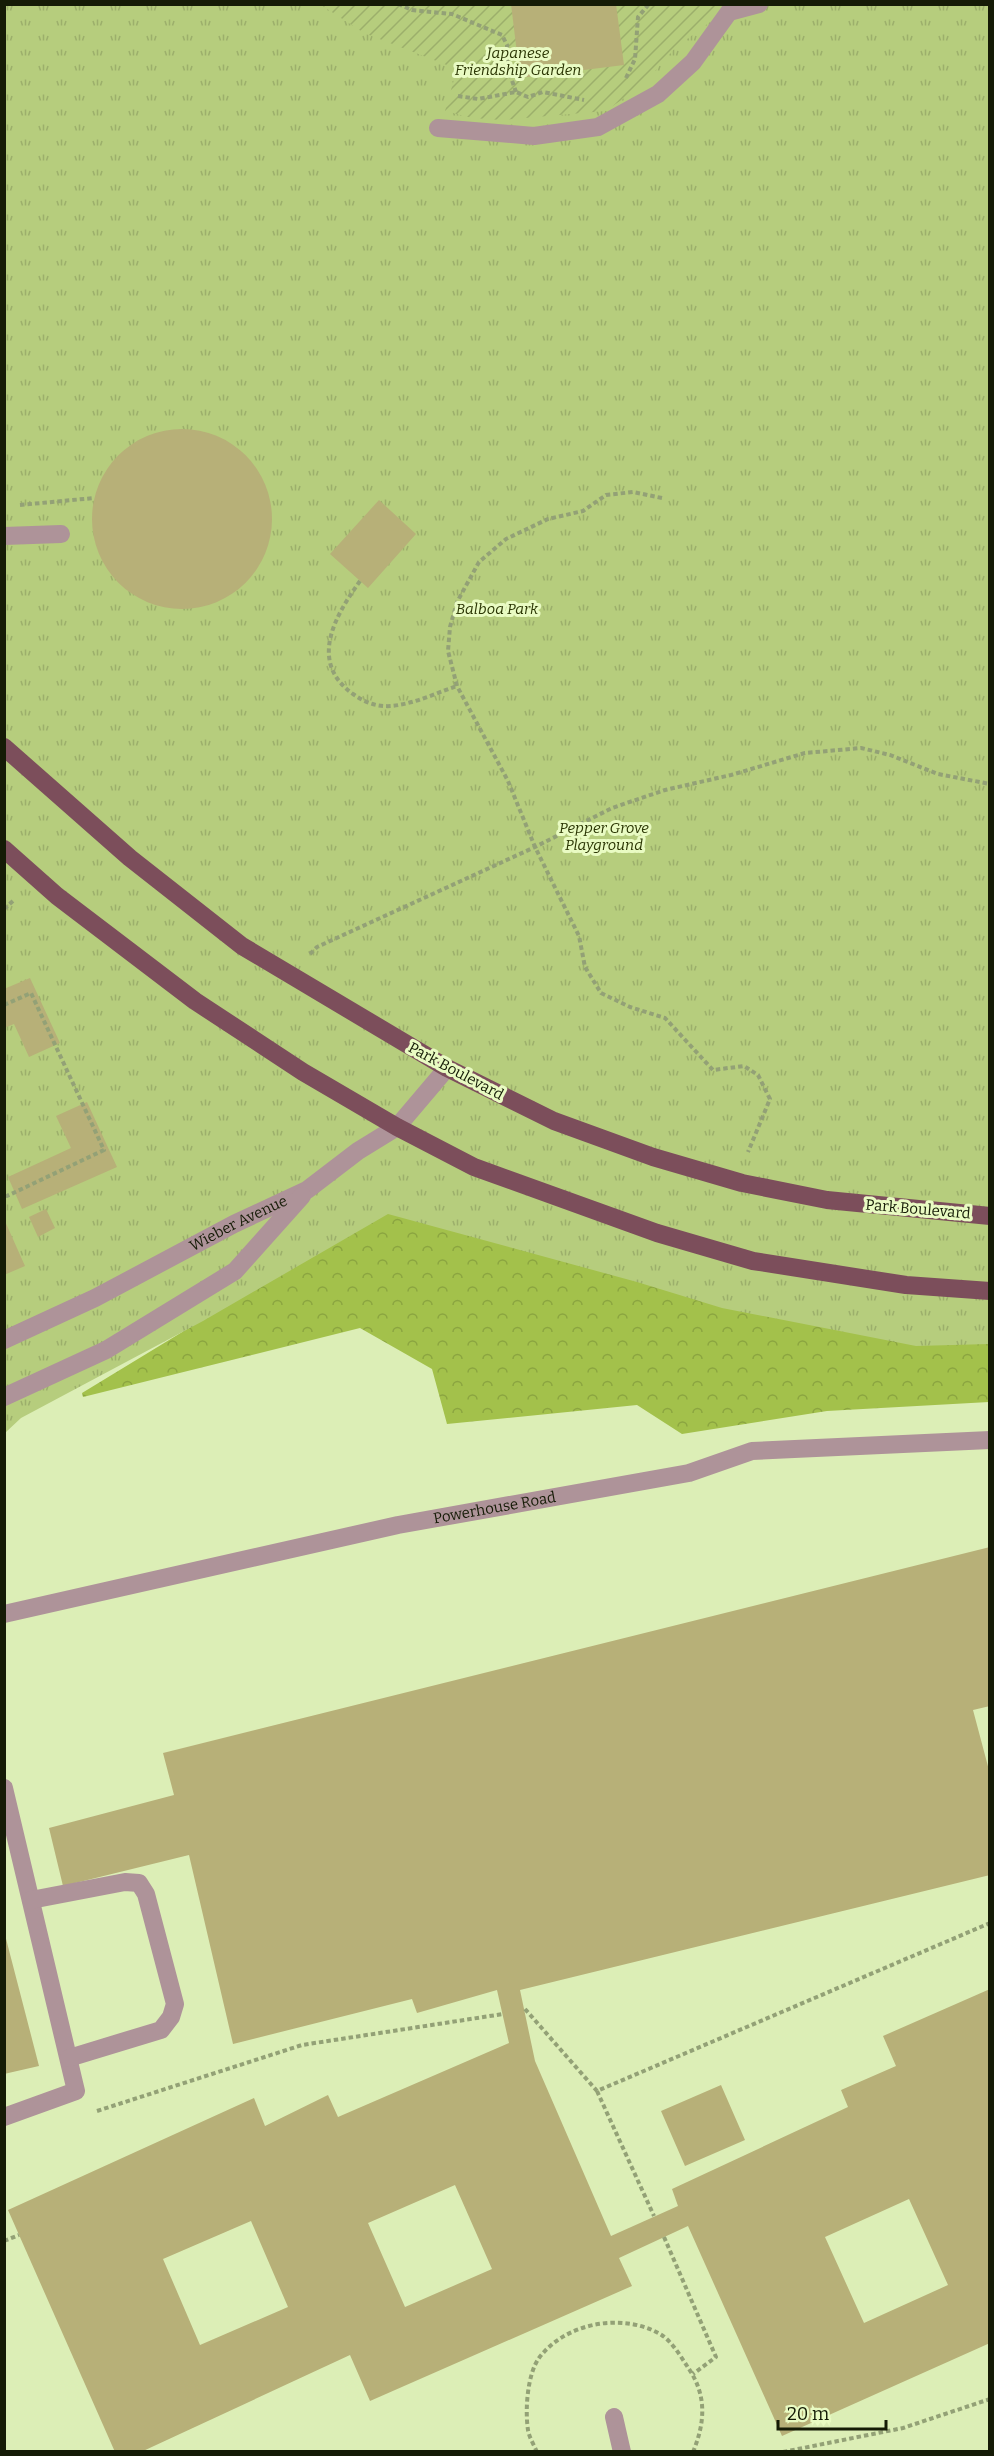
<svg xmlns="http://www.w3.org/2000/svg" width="994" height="2456" viewBox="0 0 994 2456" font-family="Bitter,serif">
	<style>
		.forest { fill: url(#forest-crowns) }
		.park { fill: url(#park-tufts) }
		.garden { fill: url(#garden-furrows) }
		.building { fill: #b7b078; fill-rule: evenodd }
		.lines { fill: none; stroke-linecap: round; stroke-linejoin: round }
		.path { stroke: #93a176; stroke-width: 4; stroke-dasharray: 4.5 3; stroke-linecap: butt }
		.minor { stroke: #ae9399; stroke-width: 18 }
		.major { stroke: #7c4e5b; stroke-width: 18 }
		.labels { text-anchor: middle; stroke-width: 6; stroke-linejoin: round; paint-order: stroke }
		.park-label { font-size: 15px; font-style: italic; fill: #2b3604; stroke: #e9fbc3 }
		.street-label { font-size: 15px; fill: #151b06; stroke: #e9fbc3 }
	</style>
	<defs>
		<pattern id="forest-crowns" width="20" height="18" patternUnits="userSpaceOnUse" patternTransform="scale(1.5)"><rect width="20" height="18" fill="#a3c14b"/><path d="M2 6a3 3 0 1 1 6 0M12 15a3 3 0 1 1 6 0" fill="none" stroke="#8ba540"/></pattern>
		<pattern id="park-tufts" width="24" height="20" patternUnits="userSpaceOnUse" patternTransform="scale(1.5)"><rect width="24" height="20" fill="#b6cd7d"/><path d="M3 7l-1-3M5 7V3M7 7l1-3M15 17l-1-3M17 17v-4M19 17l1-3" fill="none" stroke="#9caf6b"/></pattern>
		<pattern id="garden-furrows" width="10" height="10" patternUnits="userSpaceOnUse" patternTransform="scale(1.5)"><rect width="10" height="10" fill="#b6cd7d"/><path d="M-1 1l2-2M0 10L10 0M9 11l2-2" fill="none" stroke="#9caf6b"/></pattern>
	</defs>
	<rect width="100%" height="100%" fill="#dceeb6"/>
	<path class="forest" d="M 398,1192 L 989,1337 L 989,1402 L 827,1411 L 682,1434 L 637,1405 L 447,1424 L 432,1369 L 360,1328 L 83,1397 L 82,1393 L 220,1309 Z"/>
	<path class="park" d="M 5,5 L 989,5 L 989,1344 L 916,1346 L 722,1308 L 637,1282 L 388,1214 L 203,1321 L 21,1418 L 5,1433 Z"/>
	<path class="garden" d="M 321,5 L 733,5 L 675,48 L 641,87 L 605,111 L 502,120 L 472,118 L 445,111 L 457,69 L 364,33 Z"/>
	<path class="building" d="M 511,4 L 616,4 L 624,65 L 520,78 Z
		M92 519a90 90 0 1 1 180 0a90 90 0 1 1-180 0Z
		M 379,500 L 416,534 L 368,588 L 330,554 Z
		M 30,978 L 60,1043 L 29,1057 L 14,1024 L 4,1028 L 4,989 Z
		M 87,1102 L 117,1167 L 22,1209 L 8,1177 L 71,1148 L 56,1116 Z
		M 46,1209 L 55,1228 L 38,1237 L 29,1217 Z
		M 4,1219 L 25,1266 L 4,1275 Z
		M 990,1547 L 990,1706 L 973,1710 L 990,1774 L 990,1875 L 520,1990 L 535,2061 L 611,2236 L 678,2206 L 672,2189 L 848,2107 L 841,2090 L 896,2066 L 883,2036 L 990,1989 L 990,2343 L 782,2436 L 688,2226 L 619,2258 L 632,2286 L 370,2401 L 350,2355 L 141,2452 L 115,2452 L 8,2210 L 254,2098 L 265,2126 L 328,2095 L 338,2117 L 509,2043 L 497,1990 L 417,2013 L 412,1999 L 233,2044 L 189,1855 L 63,1886 L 49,1828 L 174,1795 L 163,1753 ZM 455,2185 L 492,2269 L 405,2307 L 368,2223 ZM 909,2199 L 948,2285 L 864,2323 L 825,2237 ZM 251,2221 L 288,2307 L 200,2345 L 163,2259 Z
		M 4,1931 L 39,2066 L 4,2074 Z
		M 721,2085 L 745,2140 L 685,2166 L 661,2111 Z"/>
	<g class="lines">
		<path class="path" d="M 398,4 L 412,10 L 452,14 L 502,35 L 507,45 L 507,66 L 516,92
			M 626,78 L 635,59 L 638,17 L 649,4
			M 458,96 L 478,99 L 516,92 L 528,97 L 543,92 L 584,100
			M 662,498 L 633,492 L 606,495 L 583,511 L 548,519 L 506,539 L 479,562 L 457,602 L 450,627 L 448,651 L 457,686 L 508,781 L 535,847 L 579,936 L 585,967 L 601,993 L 630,1007 L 665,1018 L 713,1070 L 744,1066 L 758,1075 L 770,1099 L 748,1152
			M 20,505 L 94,498
			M 360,581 C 335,616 308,662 353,694 C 364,702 376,707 391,706 C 414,704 436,693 457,686
			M 4,909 L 14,900
			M 310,954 L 317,947 L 535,847 L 612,808 L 665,790 L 731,775 L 805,753 L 861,748 L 890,755 L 938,774 L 990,784
			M 4,1005 L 31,993 L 104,1150 L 7,1196 L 4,1191
			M 525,2009 L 597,2091 L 990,1923
			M 597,2091 L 654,2216
			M 97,2111 L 302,2045 L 503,2014
			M 664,2237 L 716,2357 L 693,2374
			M 4,2241 L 19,2235
			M 537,2452 C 534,2445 529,2437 528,2430 C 525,2411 527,2375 539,2358 C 565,2323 622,2312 660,2334 C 672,2341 681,2357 689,2369 C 707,2396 705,2423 693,2452
			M 783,2452 L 903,2428 L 990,2399"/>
		<g class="minor">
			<path d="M 438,128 L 534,136 L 598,127 L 658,94 L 693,62 L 729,12 L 759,4"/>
			<path d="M 4,536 L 61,534"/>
			<path id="s1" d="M 4,1340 L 95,1298 L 234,1224 L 307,1190 L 358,1151 L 397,1127 L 447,1068"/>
			<path d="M 4,1397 L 106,1350 L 235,1271 L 302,1196"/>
			<path id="s2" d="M 4,1614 L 398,1525 L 689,1473 L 752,1451 L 990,1440"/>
			<path d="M 4,1788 L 76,2091 L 4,2117"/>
			<path d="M 31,1900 L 125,1882 L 139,1883 L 146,1894 L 175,2004 L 171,2017 L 161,2030 L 69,2058"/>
			<path d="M 614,2417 L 622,2452"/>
		</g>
		<path class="major" d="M 4,747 L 130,858 L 242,946 L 447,1068 L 554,1121 L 653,1157 L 742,1183 L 827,1200 L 990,1216
			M 4,849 L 57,896 L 195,1001 L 303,1072 L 397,1127 L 474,1167 L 657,1233 L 753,1261 L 906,1285 L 990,1291"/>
	</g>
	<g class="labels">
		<g class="park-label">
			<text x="518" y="58">Japanese<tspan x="518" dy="17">Friendship Garden</tspan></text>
			<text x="497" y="614">Balboa Park</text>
			<text x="604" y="833">Pepper Grove<tspan x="604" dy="17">Playground</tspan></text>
		</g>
		<g class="street-label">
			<text transform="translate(456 1071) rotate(28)" y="5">Park Boulevard</text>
			<text transform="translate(918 1209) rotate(5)" y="5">Park Boulevard</text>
			<text dy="5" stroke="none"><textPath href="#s1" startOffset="262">Wieber Avenue</textPath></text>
			<text dy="5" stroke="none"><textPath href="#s2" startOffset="502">Powerhouse Road</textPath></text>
		</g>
	</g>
	<rect width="994" height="2456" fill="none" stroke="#151b06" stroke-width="12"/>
	<path d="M778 2420v9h108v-9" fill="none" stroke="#151b06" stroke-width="3"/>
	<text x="787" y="2420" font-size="18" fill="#151b06" stroke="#e9fbc3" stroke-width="4.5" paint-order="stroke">20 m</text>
</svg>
